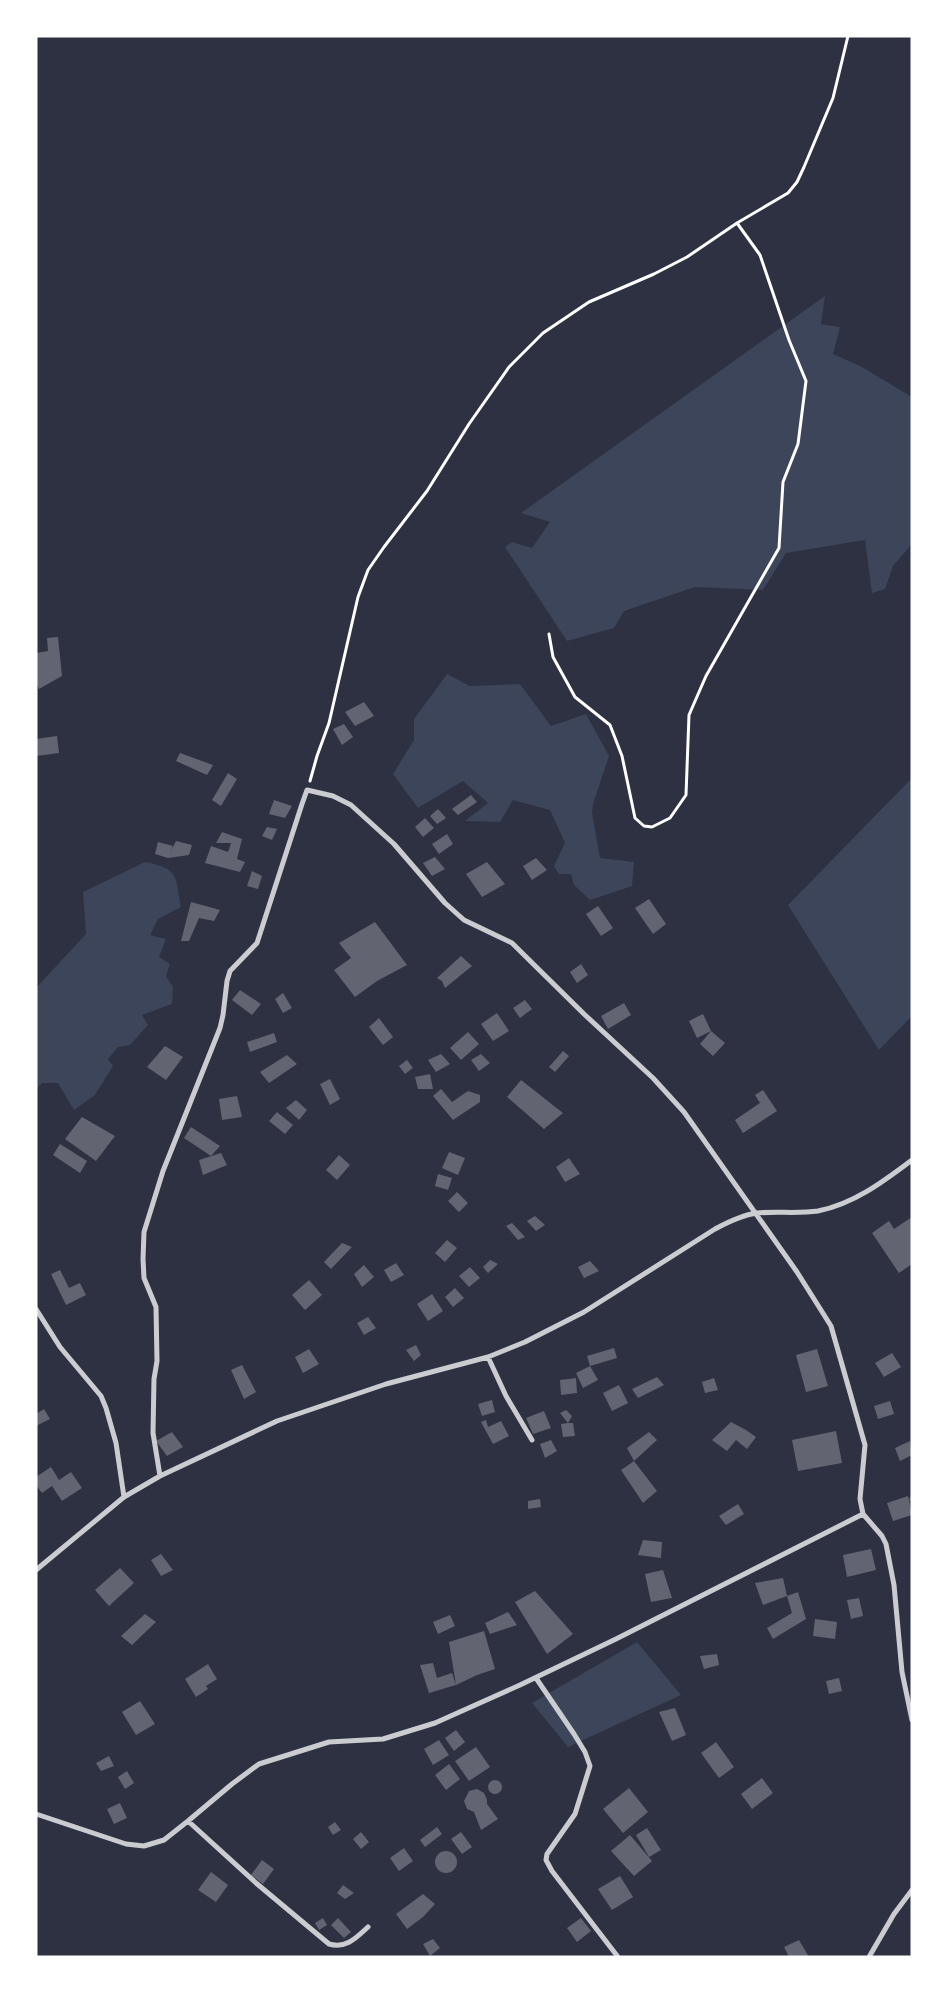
<svg xmlns="http://www.w3.org/2000/svg" width="948" height="1993" viewBox="0 0 948 1993" font-family="'Golos Text',sans-serif">
	<style>
		.green { fill: #3c4559 }
		.building { fill: #626471 }
		.lines { fill: none; stroke-linecap: round; stroke-linejoin: round }
		.path { stroke: #fff; stroke-width: 3 }
		.minor { stroke: #caccd0; stroke-width: 5 }
	</style>
	<rect width="100%" height="100%" fill="#2d3142"/>
	<path class="green" d="M 825,296 L 821,324 L 840,327 L 833,354 L 862,367 L 912,397 L 912,544 L 893,566 L 885,589 L 872,593 L 865,540 L 786,553 L 763,590 L 695,587 L 624,611 L 614,628 L 567,641 L 505,547 L 512,542 L 532,548 L 550,522 L 521,513 Z
		M 447,674 L 470,686 L 520,684 L 551,726 L 586,714 L 609,756 L 593,804 L 592,813 L 600,858 L 634,862 L 632,886 L 590,900 L 574,885 L 571,874 L 559,874 L 554,866 L 565,843 L 550,810 L 513,800 L 500,822 L 465,821 L 488,803 L 463,781 L 418,808 L 393,774 L 414,740 L 414,719 Z
		M 912,778 L 912,1016 L 879,1050 L 788,905 Z
		M 145,862 C 180,869 175,876 181,907 L 158,919 L 150,935 L 166,939 L 159,957 L 170,964 L 166,976 L 173,987 L 172,1004 L 142,1015 L 148,1025 L 130,1045 L 118,1047 L 108,1059 L 113,1066 L 95,1095 L 74,1110 L 58,1083 L 42,1083 L 36,1089 L 36,988 L 86,934 L 83,892 Z
		M 637,1642 L 681,1695 L 568,1747 L 532,1703 Z"/>
	<path class="building" d="M 58,637 L 62,676 L 39,689 L 36,683 L 36,653 L 48,651 L 47,638 Z
		M 364,702 L 374,716 L 355,726 L 345,712 Z
		M 344,724 L 353,737 L 342,745 L 333,729 Z
		M 57,736 L 59,753 L 36,756 L 36,739 Z
		M 180,753 L 213,765 L 207,775 L 176,761 Z
		M 228,773 L 237,779 L 221,806 L 212,800 Z
		M 471,795 L 477,802 L 458,815 L 452,809 Z
		M 274,800 L 292,806 L 285,818 L 269,814 Z
		M 438,809 L 446,818 L 437,824 L 430,816 Z
		M 425,818 L 434,828 L 423,837 L 415,827 Z
		M 267,827 L 277,829 L 272,840 L 262,836 Z
		M 222,832 L 242,839 L 237,859 L 245,862 L 240,872 L 205,863 L 211,846 L 228,852 L 231,843 L 216,843 Z
		M 447,834 L 453,844 L 439,854 L 432,844 Z
		M 176,841 L 192,845 L 189,855 L 168,858 L 155,854 L 158,842 L 173,846 L 170,853 Z
		M 435,857 L 445,869 L 432,876 L 423,863 Z
		M 536,858 L 547,870 L 532,880 L 523,866 Z
		M 487,862 L 505,884 L 482,897 L 466,874 Z
		M 252,871 L 262,876 L 258,889 L 247,886 Z
		M 649,899 L 666,924 L 653,934 L 635,908 Z
		M 191,902 L 220,910 L 214,921 L 199,918 L 189,941 L 181,941 Z
		M 598,906 L 613,928 L 601,936 L 586,914 Z
		M 375,922 L 407,965 L 377,981 L 355,997 L 334,970 L 351,958 L 339,943 Z
		M 461,956 L 472,966 L 445,988 L 442,981 L 437,978 Z
		M 581,964 L 588,975 L 577,983 L 570,972 Z
		M 240,990 L 261,1004 L 252,1015 L 232,1000 Z
		M 283,993 L 292,1008 L 283,1013 L 275,999 Z
		M 525,1000 L 532,1009 L 520,1018 L 513,1008 Z
		M 624,1003 L 631,1015 L 608,1029 L 601,1016 Z
		M 497,1013 L 509,1031 L 493,1041 L 481,1024 Z
		M 703,1014 L 711,1031 L 697,1038 L 689,1021 Z
		M 379,1018 L 393,1037 L 383,1045 L 369,1027 Z
		M 711,1031 L 725,1043 L 713,1056 L 700,1044 Z
		M 468,1032 L 479,1044 L 461,1060 L 450,1048 Z
		M 274,1033 L 277,1042 L 250,1052 L 247,1042 Z
		M 165,1046 L 183,1057 L 166,1080 L 147,1067 Z
		M 563,1051 L 569,1056 L 555,1072 L 549,1067 Z
		M 441,1054 L 450,1064 L 436,1072 L 428,1060 Z
		M 481,1054 L 490,1063 L 479,1071 L 471,1060 Z
		M 287,1055 L 297,1064 L 269,1083 L 260,1072 Z
		M 407,1060 L 413,1068 L 405,1074 L 399,1066 Z
		M 430,1074 L 433,1089 L 418,1089 L 415,1077 Z
		M 330,1079 L 340,1099 L 330,1105 L 320,1084 Z
		M 521,1080 L 563,1113 L 544,1129 L 507,1097 Z
		M 441,1089 L 452,1102 L 468,1091 L 480,1095 L 480,1102 L 453,1120 L 433,1096 Z
		M 763,1090 L 777,1111 L 743,1133 L 735,1120 L 760,1103 L 755,1095 Z
		M 237,1096 L 242,1117 L 222,1120 L 219,1099 Z
		M 296,1100 L 307,1110 L 299,1120 L 286,1108 Z
		M 277,1112 L 293,1125 L 285,1134 L 269,1121 Z
		M 82,1117 L 115,1136 L 96,1161 L 65,1139 Z
		M 191,1127 L 220,1146 L 211,1156 L 184,1138 Z
		M 60,1144 L 87,1161 L 80,1173 L 53,1155 Z
		M 449,1152 L 465,1158 L 458,1175 L 442,1168 Z
		M 221,1153 L 227,1165 L 203,1175 L 199,1160 Z
		M 339,1155 L 350,1165 L 337,1180 L 326,1170 Z
		M 569,1158 L 580,1174 L 565,1182 L 556,1167 Z
		M 438,1174 L 452,1178 L 448,1190 L 435,1186 Z
		M 457,1192 L 468,1203 L 459,1212 L 448,1201 Z
		M 535,1216 L 545,1225 L 536,1231 L 527,1221 Z
		M 912,1217 L 912,1264 L 899,1273 L 872,1233 L 889,1221 L 894,1229 Z
		M 512,1223 L 525,1237 L 518,1240 L 506,1226 Z
		M 447,1240 L 457,1248 L 445,1262 L 435,1253 Z
		M 342,1243 L 352,1247 L 331,1269 L 324,1262 Z
		M 490,1260 L 498,1264 L 488,1273 L 483,1267 Z
		M 590,1261 L 599,1271 L 584,1278 L 578,1267 Z
		M 396,1263 L 404,1275 L 391,1282 L 384,1270 Z
		M 364,1265 L 374,1277 L 362,1287 L 354,1274 Z
		M 470,1267 L 480,1278 L 469,1287 L 459,1276 Z
		M 60,1270 L 69,1288 L 80,1283 L 86,1295 L 66,1305 L 51,1274 Z
		M 309,1280 L 322,1295 L 305,1310 L 292,1295 Z
		M 455,1288 L 464,1298 L 453,1307 L 445,1297 Z
		M 432,1294 L 443,1311 L 428,1321 L 417,1304 Z
		M 368,1317 L 376,1328 L 364,1335 L 357,1323 Z
		M 416,1345 L 421,1355 L 414,1361 L 406,1350 Z
		M 614,1348 L 617,1358 L 590,1366 L 587,1356 Z
		M 309,1349 L 319,1364 L 303,1373 L 295,1357 Z
		M 817,1349 L 828,1386 L 806,1392 L 796,1355 Z
		M 892,1353 L 901,1367 L 884,1377 L 875,1363 Z
		M 242,1365 L 256,1392 L 244,1399 L 231,1370 Z
		M 590,1366 L 598,1380 L 583,1388 L 576,1373 Z
		M 657,1377 L 664,1385 L 638,1398 L 632,1389 Z
		M 576,1378 L 577,1393 L 561,1395 L 560,1380 Z
		M 714,1378 L 718,1390 L 705,1393 L 702,1382 Z
		M 619,1385 L 628,1403 L 612,1411 L 603,1393 Z
		M 492,1400 L 495,1412 L 482,1416 L 478,1404 Z
		M 890,1401 L 894,1414 L 878,1419 L 874,1406 Z
		M 44,1409 L 50,1419 L 36,1426 L 36,1414 Z
		M 566,1410 L 572,1416 L 568,1423 L 573,1423 L 575,1436 L 563,1437 L 561,1424 L 568,1423 L 560,1413 Z
		M 544,1411 L 551,1428 L 533,1434 L 526,1418 Z
		M 486,1420 L 488,1427 L 501,1421 L 509,1436 L 493,1444 L 481,1422 Z
		M 731,1422 L 746,1430 L 756,1437 L 747,1449 L 736,1440 L 727,1451 L 712,1440 Z
		M 836,1431 L 842,1463 L 798,1471 L 792,1440 Z
		M 172,1432 L 183,1447 L 167,1456 L 156,1441 Z
		M 649,1432 L 657,1440 L 634,1461 L 627,1448 Z
		M 551,1440 L 557,1451 L 545,1458 L 540,1444 Z
		M 910,1441 L 912,1455 L 900,1461 L 895,1448 Z
		M 634,1461 L 657,1491 L 643,1503 L 621,1470 Z
		M 51,1467 L 59,1480 L 71,1472 L 82,1488 L 62,1501 L 52,1486 L 42,1493 L 36,1485 L 36,1477 Z
		M 912,1494 L 912,1501 L 909,1500 L 912,1515 L 893,1521 L 887,1503 L 908,1496 L 909,1500 Z
		M 540,1499 L 541,1507 L 528,1509 L 528,1501 Z
		M 738,1504 L 744,1514 L 726,1525 L 719,1516 Z
		M 643,1540 L 662,1542 L 661,1558 L 638,1555 Z
		M 871,1549 L 876,1570 L 847,1577 L 843,1555 Z
		M 161,1554 L 173,1570 L 161,1576 L 151,1560 Z
		M 120,1568 L 134,1583 L 109,1606 L 95,1590 Z
		M 663,1570 L 672,1598 L 651,1602 L 645,1574 Z
		M 783,1578 L 787,1596 L 763,1605 L 755,1583 Z
		M 535,1591 L 573,1634 L 547,1654 L 515,1602 Z
		M 798,1592 L 806,1619 L 773,1639 L 767,1628 L 792,1613 L 787,1596 Z
		M 859,1598 L 863,1616 L 851,1619 L 847,1600 Z
		M 508,1612 L 517,1625 L 490,1634 L 485,1623 Z
		M 145,1614 L 156,1622 L 132,1645 L 121,1636 Z
		M 450,1615 L 455,1626 L 438,1634 L 433,1622 Z
		M 815,1619 L 837,1622 L 835,1639 L 813,1636 Z
		M 484,1631 L 495,1669 L 477,1675 L 456,1685 L 429,1693 L 420,1665 L 433,1663 L 437,1678 L 452,1673 L 456,1685 L 449,1642 Z
		M 717,1654 L 719,1665 L 704,1669 L 700,1656 Z
		M 208,1664 L 217,1679 L 206,1686 L 208,1689 L 196,1697 L 185,1679 Z
		M 839,1678 L 842,1691 L 829,1694 L 826,1681 Z
		M 140,1701 L 155,1724 L 136,1735 L 122,1712 Z
		M 675,1708 L 686,1735 L 672,1741 L 659,1712 Z
		M 456,1730 L 465,1742 L 454,1751 L 445,1738 Z
		M 439,1740 L 449,1755 L 433,1765 L 424,1749 Z
		M 716,1742 L 734,1767 L 719,1778 L 701,1753 Z
		M 476,1747 L 490,1767 L 469,1781 L 455,1761 Z
		M 109,1756 L 114,1766 L 101,1771 L 96,1763 Z
		M 449,1764 L 460,1779 L 446,1790 L 435,1775 Z
		M 127,1771 L 134,1783 L 125,1789 L 118,1777 Z
		M 762,1778 L 773,1793 L 752,1809 L 741,1794 Z
		M488 1787a7 7 0 1 1 14 0a7 7 0 1 1-14 0Z
		M 629,1788 L 648,1812 L 623,1833 L 603,1809 Z
		M 477,1789 L 484,1793 L 487,1800 L 487,1804 L 498,1819 L 481,1830 L 474,1812 L 467,1809 L 464,1801 L 469,1791 Z
		M 120,1803 L 127,1818 L 114,1824 L 107,1809 Z
		M 335,1822 L 341,1830 L 333,1835 L 328,1827 Z
		M 437,1827 L 442,1834 L 425,1847 L 420,1840 Z
		M 647,1828 L 661,1850 L 649,1857 L 636,1835 Z
		M 361,1832 L 369,1842 L 361,1849 L 353,1839 Z
		M 461,1832 L 472,1847 L 462,1854 L 451,1839 Z
		M 630,1835 L 652,1861 L 634,1876 L 611,1851 Z
		M 404,1848 L 413,1861 L 399,1871 L 390,1858 Z
		M435 1862a11 11 0 1 1 22 0a11 11 0 1 1-22 0Z
		M 262,1860 L 274,1869 L 263,1884 L 251,1875 Z
		M 211,1872 L 228,1885 L 216,1902 L 198,1890 Z
		M 620,1876 L 633,1897 L 612,1910 L 598,1889 Z
		M 343,1885 L 354,1893 L 345,1899 L 337,1893 Z
		M 423,1894 L 435,1904 L 423,1917 L 407,1929 L 396,1914 Z
		M 323,1918 L 327,1925 L 319,1930 L 315,1923 Z
		M 338,1918 L 351,1932 L 344,1938 L 331,1925 Z
		M 581,1918 L 591,1931 L 577,1942 L 567,1928 Z
		M 433,1939 L 440,1948 L 430,1956 L 423,1944 Z
		M 799,1940 L 809,1957 L 789,1957 L 784,1947 Z"/>
	<g class="lines">
		<path class="path" d="M 549,634 L 553,657 L 575,697 L 610,725 L 622,756 L 635,818 L 644,826 L 652,827 L 670,818 L 686,795 L 689,715 L 706,676 L 779,548 L 783,482 L 798,444 L 806,381 L 789,340 L 760,255 L 737,223
			M 310,781 L 317,756 L 329,723 L 358,597 L 368,570 L 384,547 L 427,491 L 469,424 L 509,367 L 543,333 L 589,302 L 654,274 L 687,257 L 737,223 L 788,193 L 797,182 L 804,167 L 833,98 L 848,36"/>
		<path class="minor" d="M 36,1309 L 60,1347 L 101,1396 L 106,1408 L 116,1443 L 124,1497
			M 488,1357 L 506,1396 L 532,1440
			M 160,1476 L 153,1433 L 154,1379 L 157,1361 L 156,1307 L 144,1278 L 143,1259 L 144,1232 L 163,1171 L 220,1028 L 223,1015 L 227,981 L 230,971 L 257,943 L 302,804 L 307,790 L 333,796 L 351,805 L 394,844 L 445,903 L 464,920 L 512,943 L 584,1014 L 653,1078 L 684,1112 L 797,1272 L 831,1326 L 865,1445 L 860,1499 L 863,1514 L 882,1536 L 886,1544 L 894,1585 L 902,1672 L 912,1720
			M 36,1570 L 124,1497 L 160,1476 L 277,1421 L 386,1384 L 488,1357 L 525,1342 L 584,1312 L 715,1229 C 728,1222 742,1215 757,1213 C 777,1211 798,1214 818,1211 C 854,1204 884,1181 912,1160
			M 536,1678 L 574,1734 L 585,1752 L 590,1766 L 575,1814 L 547,1854 L 546,1860 L 552,1871 L 618,1957
			M 36,1814 L 126,1844 L 144,1846 L 164,1840 L 188,1821 L 232,1784 L 259,1764 L 329,1742 L 383,1739 L 435,1723 L 520,1685 L 616,1639 L 863,1514
			M 188,1821 L 256,1883 L 329,1944 C 346,1949 356,1938 368,1927
			M 869,1957 L 894,1914 L 912,1890"/>
	</g>
	<rect width="948" height="1993" fill="none" stroke="#ffffff" stroke-width="75"/>
</svg>
